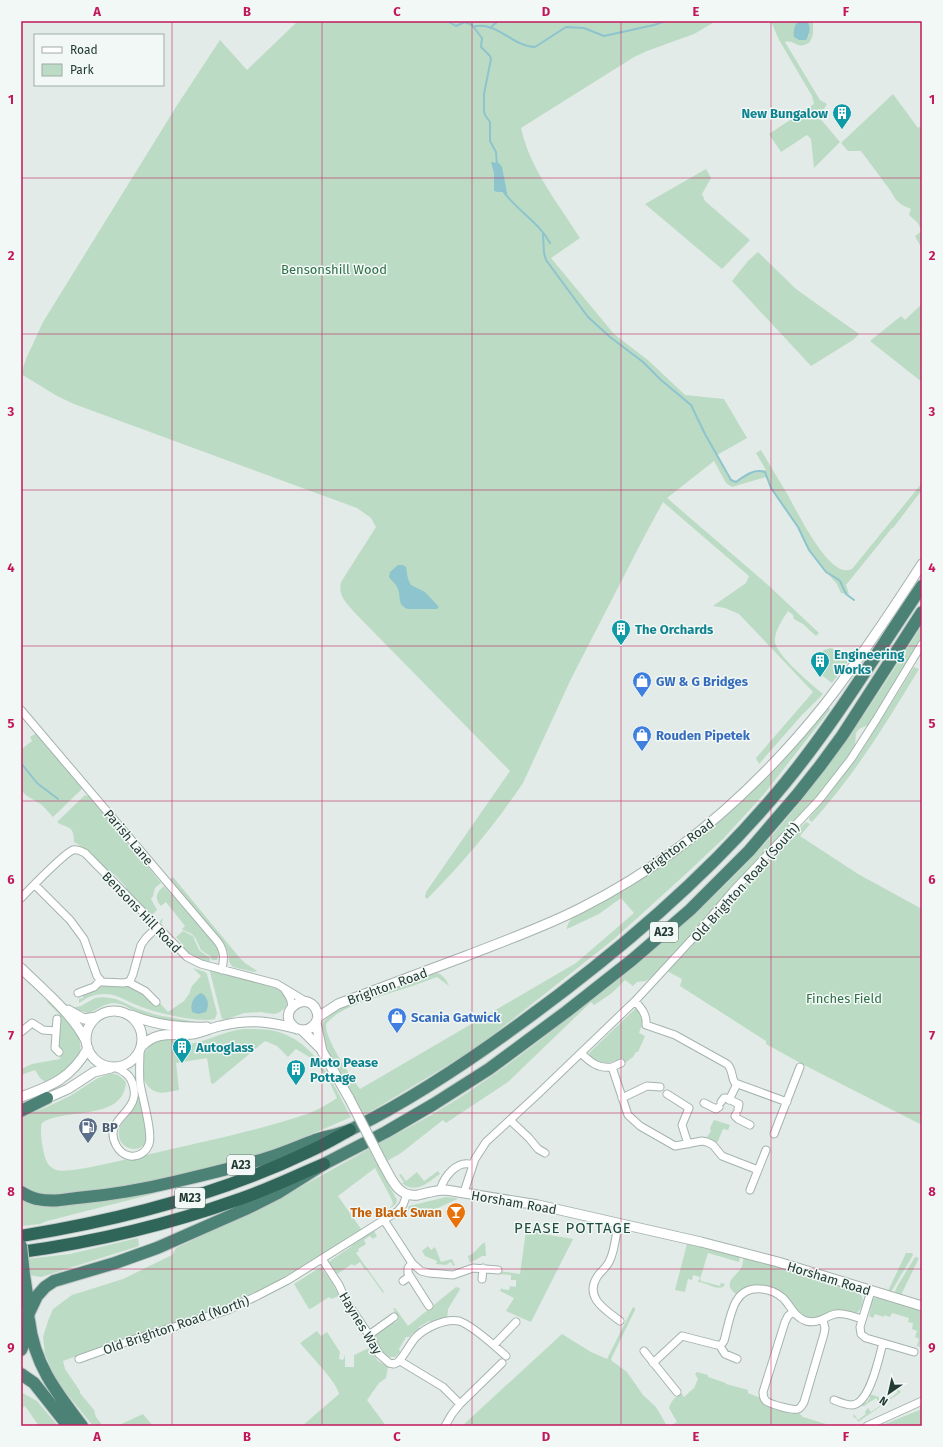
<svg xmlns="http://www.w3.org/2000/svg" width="943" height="1447" viewBox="0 0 943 1447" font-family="'Fira Sans',sans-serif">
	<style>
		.green { fill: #bcdbc4 }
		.water { fill: #8dc4ce }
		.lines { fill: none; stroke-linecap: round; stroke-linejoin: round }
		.stream { stroke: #8dc4ce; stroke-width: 2 }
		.minor-casing { stroke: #a5b3ae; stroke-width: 9 }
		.tertiary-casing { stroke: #a5b3ae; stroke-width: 11 }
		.trunk-casing { stroke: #c1c8c6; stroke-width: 14 }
		.motorway-casing { stroke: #c1c8c6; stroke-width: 14 }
		.minor { stroke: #fff; stroke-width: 7 }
		.tertiary { stroke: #fff; stroke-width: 9 }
		.trunk { stroke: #4c8275; stroke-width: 12 }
		.motorway { stroke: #30665a; stroke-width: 12 }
		.tertiary-bridge-casing { stroke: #a5b3ae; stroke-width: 11; stroke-linecap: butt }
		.trunk-bridge-casing { stroke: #c1c8c6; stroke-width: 14; stroke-linecap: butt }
		.tertiary-bridge { stroke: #fff; stroke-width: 9 }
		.trunk-bridge { stroke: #4c8275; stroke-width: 12 }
		.grid { fill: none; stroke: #c2185b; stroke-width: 1; stroke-opacity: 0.55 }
		.labels { text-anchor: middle; stroke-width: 3; stroke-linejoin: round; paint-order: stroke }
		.shield { fill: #f2f8f5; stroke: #61746f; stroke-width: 1 }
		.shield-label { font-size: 12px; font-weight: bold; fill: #233b35 }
		.culture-label { font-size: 13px; font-weight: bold; fill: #0d838f; stroke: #f2f8f5; text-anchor: start }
		.park-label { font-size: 13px; fill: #2f7048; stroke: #f2f8f5 }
		.shop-label { font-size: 13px; font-weight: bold; fill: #366cbe; stroke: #f2f8f5; text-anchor: start }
		.street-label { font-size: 13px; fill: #233b35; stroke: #f2f8f5 }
		.service-label { font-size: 13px; font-weight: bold; fill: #4e5e75; stroke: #f2f8f5; text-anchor: start }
		.food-label { font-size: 13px; font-weight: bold; fill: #c56008; stroke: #f2f8f5; text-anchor: end }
		.quarter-label { font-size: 15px; letter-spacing: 1px; fill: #204c41; stroke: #f2f8f5 }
		.neatline { fill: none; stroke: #c2185b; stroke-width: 1.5 }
		.grid-label { font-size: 13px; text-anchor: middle; font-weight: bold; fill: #c2185b }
	</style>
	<rect width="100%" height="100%" fill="#e2ebe7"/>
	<path class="green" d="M 298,21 L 716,21 L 694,34 L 647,51 L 634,57 L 521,128 C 530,169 558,203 580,238 L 551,258 L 614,334 L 649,361 L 685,395 L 724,399 L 747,438 L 717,455 L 728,477 L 731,480 L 736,482 L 745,475 L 766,470 L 756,453 L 761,450 C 769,464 778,478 786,492 C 796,508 829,581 852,569 L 922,483 L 922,490 L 893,528 L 892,528 L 846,585 L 849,594 L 841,593 L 837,584 L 821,566 L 809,550 L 798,527 L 771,488 L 766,477 L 732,487 L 726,483 L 714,461 L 667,498 L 768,585 L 819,633 L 816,636 L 803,624 L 794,619 L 793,615 L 788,611 C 783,619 774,631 775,642 C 776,655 812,685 823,694 L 801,716 L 759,764 L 756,758 L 813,692 L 739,614 L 725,608 L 713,606 L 746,583 L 749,576 L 663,502 L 644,537 L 571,679 L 523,783 C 495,825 462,864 427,899 L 425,897 L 426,892 L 510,771 L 354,612 C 346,602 338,596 341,582 L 376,527 L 371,518 L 357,508 L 74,404 L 57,396 L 21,374 L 26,359 L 43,322 L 176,107 L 220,40 L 247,70 Z
		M 771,21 L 800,21 C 795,23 794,30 794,36 L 809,36 L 809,27 L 807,21 L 813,21 L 813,34 L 810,42 C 797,51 795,39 785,42 L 820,100 L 827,104 L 819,117 L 840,142 L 814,168 L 811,139 L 807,135 L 781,152 L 769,134 L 814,104 L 812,96 L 778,38 Z
		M 893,94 L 918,128 L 922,125 L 922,249 L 915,236 L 922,231 L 917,222 L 909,215 L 911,209 L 902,205 L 896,200 L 890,190 L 861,151 L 848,151 L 841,143 Z
		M 706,169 L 711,178 L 702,194 L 705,201 L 750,240 L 722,269 L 645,204 Z
		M 758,252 L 796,289 L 859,334 L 853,340 L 811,366 L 732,281 L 748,261 Z
		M 922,304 L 922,382 L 870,341 L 901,316 L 905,320 Z
		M 922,625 L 922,638 L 870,724 L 859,729 L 856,733 L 855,746 L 853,750 L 818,797 L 694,934 L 654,975 L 646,981 L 637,982 L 633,986 L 625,980 L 612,993 L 594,1005 L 591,1002 L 508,1082 L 446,1123 L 443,1120 L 401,1153 L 387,1161 L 377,1144 C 402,1131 427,1118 451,1103 C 498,1074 541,1040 584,1006 C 652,953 719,897 776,831 C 831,767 877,697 922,625 Z
		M 831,648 L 839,651 L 850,659 L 832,683 L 811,667 L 824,650 Z
		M 914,667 L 919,669 C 887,722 854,776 812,822 L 809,820 L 809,818 L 830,793 L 861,752 Z
		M 829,707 L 830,710 L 764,794 L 724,838 L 688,872 L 613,940 L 475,1049 L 363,1116 C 354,1098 318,1043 322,1025 C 326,1007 412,980 431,972 C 442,973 445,977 449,986 L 437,977 C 421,983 404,989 387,994 C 367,1001 340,1007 326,1024 C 325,1040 350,1075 360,1089 L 576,963 L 634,913 L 621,898 L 599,914 L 567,929 C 567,922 572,919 576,915 L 672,856 Z
		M 35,734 L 38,734 L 84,787 L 53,817 L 42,805 L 27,796 L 21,790 L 21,746 L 23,748 L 32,741 L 30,737 Z
		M 85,795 L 91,797 L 161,883 L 155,888 L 153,896 L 151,899 L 157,910 L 152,915 L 159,922 L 163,918 L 162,922 L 159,925 L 148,914 L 149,913 L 147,910 L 145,911 L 126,890 L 126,887 L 114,874 L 108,873 L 84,848 L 74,842 C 74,825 68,829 57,822 Z
		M 806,822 L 810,824 L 800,836 L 858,874 L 922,909 L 922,1125 L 804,1065 L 766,1044 L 766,1041 L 680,986 L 682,979 L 667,971 L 689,949 L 756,874 Z
		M 173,877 L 239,957 L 245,963 L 257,971 L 254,972 L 233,967 C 227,962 230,956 227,950 L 169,880 Z
		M 164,886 L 219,949 L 221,953 L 218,956 L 217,960 L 212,960 L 210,956 L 201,950 L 196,939 L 192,934 L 183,930 L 182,929 L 185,926 L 166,902 L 161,906 C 154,898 156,893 164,886 Z
		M 183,931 L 193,936 L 199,950 L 210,958 L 210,960 L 209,963 L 190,955 L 183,949 L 184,946 L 176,937 Z
		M 193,968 L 205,972 L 207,974 L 217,1013 L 215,1019 C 198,1023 156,1013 139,1006 C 128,1002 117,994 105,994 C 94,994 88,997 79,1003 L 79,999 L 83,998 L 83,995 L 101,985 L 128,985 L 146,996 L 152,1001 L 152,1004 L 157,1005 L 159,1002 L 168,1012 L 184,1001 L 189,994 L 192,986 L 201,976 Z
		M 210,969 L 277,988 L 282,991 L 286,998 L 287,1003 L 284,1009 L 278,1013 L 274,1014 L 260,1012 L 244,1013 L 228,1019 L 222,1019 L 210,972 Z
		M 103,997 L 116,999 L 138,1009 L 157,1015 L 202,1023 C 182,1023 162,1022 143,1015 C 133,1012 125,1003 114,1003 C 105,1003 97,1010 88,1013 L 72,1008 L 81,1006 L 95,998 Z
		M 49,1000 C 66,1019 98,1044 68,1068 C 61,1074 54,1080 45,1082 L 40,1078 L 35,1070 L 21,1075 L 21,1069 L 32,1064 L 60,1059 L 57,1047 L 60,1015 L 47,1002 Z
		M 636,1008 L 641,1011 L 643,1022 L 639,1033 L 645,1036 L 638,1052 L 636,1052 L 633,1057 L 625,1063 L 622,1058 C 611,1064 596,1066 589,1054 L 590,1052 Z
		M 244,1029 C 254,1029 265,1029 275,1031 C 316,1041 333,1084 351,1117 C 268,1155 178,1185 86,1192 C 61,1194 43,1200 21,1185 L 21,1118 C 37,1111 54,1104 70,1096 C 81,1090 98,1075 111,1074 C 117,1073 123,1078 126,1083 C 122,1122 65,1107 42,1123 C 39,1130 43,1155 47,1162 C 49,1166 52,1168 56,1170 C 70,1174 126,1159 142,1156 C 198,1143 253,1132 307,1114 C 318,1110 328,1104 337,1098 L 330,1083 L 314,1060 L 296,1049 L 288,1057 L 277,1046 L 265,1041 L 213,1084 L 211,1083 L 207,1058 L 176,1063 L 179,1090 C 172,1091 164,1094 157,1092 C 137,1086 137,1052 154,1043 C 162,1038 173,1040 181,1041 L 182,1045 C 203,1044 222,1031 244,1029 Z
		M 137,1081 L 146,1128 C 146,1132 147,1137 146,1141 C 141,1155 119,1149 119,1135 C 118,1127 123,1122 126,1115 C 130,1104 132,1093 136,1082 Z
		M 714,1120 L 730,1125 L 728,1130 L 723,1129 L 718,1141 L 716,1144 L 708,1139 L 707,1137 L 711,1131 L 710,1128 Z
		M 369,1149 L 397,1200 L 396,1204 L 389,1209 L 393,1204 L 392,1200 L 375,1168 L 338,1196 L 361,1229 C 328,1250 295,1273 260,1290 C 197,1322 128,1337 63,1361 L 65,1369 L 80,1391 L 80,1393 L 94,1410 L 96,1417 L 103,1426 L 93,1426 L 63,1389 L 55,1377 L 45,1354 L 43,1337 L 48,1321 L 53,1309 L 72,1295 L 123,1279 L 172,1255 L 176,1248 L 281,1198 Z
		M 438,1171 L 440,1174 C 428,1182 416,1195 402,1183 L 404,1182 L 399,1175 L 401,1174 L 406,1181 L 417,1172 L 424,1181 Z
		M 157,1193 L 47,1221 L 40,1224 L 22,1226 L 21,1197 L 101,1201 Z
		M 446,1197 L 457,1198 L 457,1199 L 436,1209 L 414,1213 L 410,1210 L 406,1212 L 409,1206 Z
		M 374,1231 L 377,1236 L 373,1239 L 370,1236 L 364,1240 L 366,1244 L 358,1249 L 359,1251 L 356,1253 L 384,1292 L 383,1293 L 366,1269 L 365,1270 L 360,1262 L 354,1266 L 352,1264 L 336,1275 L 329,1264 L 330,1261 L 352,1246 L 352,1245 L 373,1231 Z
		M 526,1231 L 573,1239 L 531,1322 L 506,1311 L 514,1298 L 500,1291 L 502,1287 L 502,1289 L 509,1290 L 510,1286 L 516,1287 L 516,1280 L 511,1280 L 511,1275 L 499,1274 L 499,1271 L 520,1274 Z
		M 138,1238 L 139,1246 L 41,1277 L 29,1275 L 27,1259 L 70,1254 Z
		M 485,1242 L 486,1256 L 482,1256 L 470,1263 L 468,1256 C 476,1253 478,1246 485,1242 Z
		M 687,1244 L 740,1256 L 739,1262 L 708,1253 L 700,1279 L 701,1281 L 720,1286 L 721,1283 L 725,1284 L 723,1287 C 714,1290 707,1282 698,1282 L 700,1277 L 693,1275 L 692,1280 L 688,1279 L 685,1292 L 675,1290 Z
		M 428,1246 L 431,1250 L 435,1247 L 441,1262 L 452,1259 L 455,1265 L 453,1266 L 451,1262 L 447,1264 L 448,1268 L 447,1265 L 436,1264 L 437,1261 L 425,1256 L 422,1251 Z
		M 906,1253 L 912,1253 L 913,1255 L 891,1292 L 888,1291 Z
		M 744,1256 L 849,1287 L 851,1290 C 859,1292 865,1295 862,1305 C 860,1309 860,1311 856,1313 C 847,1311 840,1308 830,1311 L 831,1313 C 820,1318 812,1321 801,1316 L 775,1290 L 736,1294 C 720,1282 739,1275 742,1266 C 743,1263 743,1259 744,1256 Z
		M 915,1257 L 919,1258 L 901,1295 L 897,1294 L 895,1291 L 898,1285 Z
		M 321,1267 L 333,1284 L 339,1296 L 331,1299 L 329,1297 L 312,1308 L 309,1309 L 294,1284 Z
		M 456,1287 L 460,1288 L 459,1291 L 448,1309 L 447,1319 L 433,1323 L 429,1321 L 419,1327 L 419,1331 L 415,1334 L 413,1333 L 409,1337 L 406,1337 L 399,1349 L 400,1352 L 395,1357 L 389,1357 L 383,1353 L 382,1354 L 373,1338 L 373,1335 L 393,1322 L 395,1323 L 398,1320 L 393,1312 L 395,1311 L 393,1309 L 395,1308 L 408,1326 Z
		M 878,1296 L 922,1309 L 922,1340 L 920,1347 L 917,1346 L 919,1339 L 915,1337 L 917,1331 L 912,1329 L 913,1323 L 908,1322 L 909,1318 L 892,1313 L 890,1317 L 884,1315 L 884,1317 L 875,1314 L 873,1318 L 869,1316 L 871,1307 L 869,1307 L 871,1300 Z
		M 633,1307 L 635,1308 L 635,1310 L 611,1359 L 612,1361 L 627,1372 L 643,1395 L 656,1407 L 667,1426 L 462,1426 L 562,1334 L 591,1352 L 607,1359 Z
		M 317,1331 L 321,1336 L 327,1332 L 340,1352 L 339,1359 L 343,1360 L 345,1355 L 345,1367 L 354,1367 L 354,1355 L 369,1348 L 378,1361 L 388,1367 L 386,1378 L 379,1383 L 367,1400 L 386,1426 L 302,1426 L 339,1394 C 337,1382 309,1354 300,1343 Z
		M 697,1372 L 708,1375 L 708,1377 L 726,1383 L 726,1384 L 748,1390 L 748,1393 L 761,1398 L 771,1408 L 791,1414 L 798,1412 L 803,1417 L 826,1424 L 825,1426 L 670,1426 L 677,1422 L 669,1408 C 671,1401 675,1397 681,1393 L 684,1397 L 694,1388 L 698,1379 L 695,1374 Z
		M 891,1387 L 899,1390 L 901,1392 L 858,1422 L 856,1418 L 853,1417 L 854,1414 L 858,1420 L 866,1414 L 865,1412 L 868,1408 L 871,1412 L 881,1405 L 876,1398 L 864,1406 L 862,1406 L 863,1402 L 866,1403 L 870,1398 L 869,1394 L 879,1397 L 879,1401 L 883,1403 L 885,1398 L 887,1401 L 898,1392 L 895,1389 L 891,1392 L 889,1392 Z
		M 21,1392 L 37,1401 L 58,1426 L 39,1426 L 25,1406 L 21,1409 Z
		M 922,1409 L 922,1426 L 880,1426 Z
		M 143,1414 L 153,1426 L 117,1426 Z"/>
	<path class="water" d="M 800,21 L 807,21 C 811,27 810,34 806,40 L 799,40 L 794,37 C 793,32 794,23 800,21 Z
		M 491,162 L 499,163 L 502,167 L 508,198 L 504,192 L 498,192 L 494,191 L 494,173 Z
		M 398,565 L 403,565 L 406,567 L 408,579 L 411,585 L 425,592 L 439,607 L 437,609 L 408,609 C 396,605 402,596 397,587 C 396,584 391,580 389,577 L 390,572 Z
		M 201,993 C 209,997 209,1006 206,1012 L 198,1014 L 192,1012 C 190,1004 193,997 201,993 Z"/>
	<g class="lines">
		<path class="stream" d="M 447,21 L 456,26 L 465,22 L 472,25 L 482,38 L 481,47 L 490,56 L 491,59 L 484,94 L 484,111 L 485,115 L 490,122 L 490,141 L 496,152 L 497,165
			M 473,27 C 496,20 513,47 535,47 L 566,27 L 584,28 L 604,36 L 654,25 L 665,21
			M 490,28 L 498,21
			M 503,191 C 516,210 539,222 550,243
			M 543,234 L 544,253 L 546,260 L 588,317 L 610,337 L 643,362 L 661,380 L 691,405 L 705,434 L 731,480 L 736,482 C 744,476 755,468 765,472 L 771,488 L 798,527 L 809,550 L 826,572 L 836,578 L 840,581 L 846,594 L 854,600
			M 21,763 L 37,783 L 58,799"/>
		<g class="minor-casing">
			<path id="minor" d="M 21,710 L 218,942 C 225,952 224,958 222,970
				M 35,885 L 70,920 L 84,939 L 97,976 L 102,982 L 124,983 L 130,981 L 133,974 L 141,945 L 146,938 L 157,927
				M 21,898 C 31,888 63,854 73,850 C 78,849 81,851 85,853 L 187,957 L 201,964 L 277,984 L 307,1002
				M 128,982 L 145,991 L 156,1002
				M 285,990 C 289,996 293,1001 291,1009
				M 78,993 L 94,987 L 100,981
				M 635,1001 C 642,1009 647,1015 646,1025 L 675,1035 L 727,1064 C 733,1069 731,1077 735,1083 L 787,1102
				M 57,1019 L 55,1048 L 59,1052
				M 21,1032 L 32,1023 L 43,1030 L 56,1031
				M 581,1053 C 590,1062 598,1069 612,1067 L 628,1115 L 640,1126 L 675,1146 L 702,1141 L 707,1142 L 713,1145 L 722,1156 L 758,1170
				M 612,1067 L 621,1063
				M 117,1068 C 125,1072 131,1076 133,1085 C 134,1089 135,1093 134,1097 C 131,1115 104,1122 116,1145 C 119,1151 124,1155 130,1156 C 139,1157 146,1152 149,1144 C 153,1133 142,1097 140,1083 C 139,1072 140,1061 140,1049
				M 667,1094 L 689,1108 L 682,1125 L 688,1144
				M 622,1098 L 647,1086 L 660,1087
				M 729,1100 L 737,1084
				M 721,1102 L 724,1098 L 726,1098 L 739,1104 L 738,1109
				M 704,1103 L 716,1109 L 719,1107
				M 736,1114 L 735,1116 L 738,1119 L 750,1125
				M 510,1120 L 529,1138 L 538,1149 L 545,1153
				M 774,1134 L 800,1067
				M 440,1190 C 444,1177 457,1159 473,1165
				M 750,1190 L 766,1150
				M 464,1192 L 475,1159 L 486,1142 L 537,1095 L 635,1001 L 695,936 L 733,891 L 819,800 L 851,759 L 876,720 L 922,644
				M 384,1220 L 412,1263 L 421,1271 L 429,1273 L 453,1275 L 473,1268 L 498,1270
				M 618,1223 C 616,1235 615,1251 609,1262 C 606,1268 600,1272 597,1277 C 584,1298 606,1310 620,1321
				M 322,1259 L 339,1285 L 346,1301 L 369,1335 L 379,1354 L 389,1363 L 394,1364 L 398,1362 C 405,1355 409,1345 416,1337 C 425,1328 445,1318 459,1321 C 472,1325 496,1347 506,1356
				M 412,1263 L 408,1268 L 408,1273 L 429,1306
				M 482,1279 L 483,1268
				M 403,1281 L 410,1276
				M 871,1291 L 860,1327 L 861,1334 L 866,1338 L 914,1352
				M 793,1312 L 788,1316 L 785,1322 L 763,1392 C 763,1395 763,1398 766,1401 C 770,1404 793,1411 798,1409 C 801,1408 802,1405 804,1402 L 824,1334 L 825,1328 L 823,1320
				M 369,1335 L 394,1317
				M 494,1345 L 516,1322
				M 720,1346 L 725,1354 L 737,1359
				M 644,1351 L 677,1392
				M 79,1359 L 132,1340 L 228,1310 L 257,1296 L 288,1280 L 398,1211 L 403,1205 L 407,1194
				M 400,1361 L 443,1387 L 460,1404 L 502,1363
				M 653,1363 L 682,1336 L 717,1345 L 721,1345 L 724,1341 C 727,1330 731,1308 737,1300 C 747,1284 770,1287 783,1298 C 791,1306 794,1317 806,1321 C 819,1324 824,1317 835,1314 C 844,1312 854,1317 862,1319
				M 834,1400 C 839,1402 846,1405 852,1405 C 870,1404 879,1357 883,1343
				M 445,1426 L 452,1414 L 460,1404
				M 867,1426 L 922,1401"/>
		</g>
		<g class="tertiary-casing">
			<path id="tertiary" d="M 21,968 C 42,989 73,1014 86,1041
				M 68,1010 L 84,1019 L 96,1017
				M86 1039a28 28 0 1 1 56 0a28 28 0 1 1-56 0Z
				M 131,1015 C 155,1025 181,1028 207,1027
				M 318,1017 L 338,1004 C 381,988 423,972 466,956 C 504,941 544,927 581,908 C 677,860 758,788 825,704 C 860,659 891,612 922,564
				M 316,1023 L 322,1051 L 349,1098
				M 302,1030 L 320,1048
				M 142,1046 C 157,1030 173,1036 193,1034 C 203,1032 211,1028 220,1026 C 251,1018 272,1022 302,1030 C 311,1030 316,1025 318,1017 C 314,984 270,1012 297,1029
				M 21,1097 C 51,1086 72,1078 88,1048
				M 43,1100 L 68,1089 L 94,1072 L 111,1068
				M 383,1164 C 391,1177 397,1198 418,1195 C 427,1193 436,1190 446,1190 L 538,1205 L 701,1242 L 778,1262 L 922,1306"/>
		</g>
		<g class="trunk-casing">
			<path id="trunk" d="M 21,1111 L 47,1098
				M 21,1192 C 26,1195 31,1198 37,1199 C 50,1202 63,1200 77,1198 C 111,1195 145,1189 178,1181 C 208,1174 238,1167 267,1158 C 283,1153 299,1146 315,1140 C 328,1136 342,1134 354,1128 C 412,1099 466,1063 518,1025 C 615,955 709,876 785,783 C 836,721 877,652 922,586
				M 28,1315 L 37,1296 L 45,1287 L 54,1281 L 115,1263 L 157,1248 L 248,1208 L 278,1193 L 324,1164 L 386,1132 L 434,1104 L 489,1069 L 566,1012 L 632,960 L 690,910 L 749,851 L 797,795 L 820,766 L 842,736 L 922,612
				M 29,1320 C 34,1364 56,1392 82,1426
				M 21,1350 C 33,1327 28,1300 24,1275
				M 21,1374 L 34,1383 L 68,1426"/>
		</g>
		<g class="motorway-casing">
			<path id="motorway" d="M 21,1236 C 120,1220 219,1195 310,1151 C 324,1145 337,1137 350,1130
				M 21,1252 C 94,1242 167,1225 237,1200 C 267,1190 295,1176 324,1164"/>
		</g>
		<use href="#minor" class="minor"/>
		<use href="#tertiary" class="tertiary"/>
		<use href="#trunk" class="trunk"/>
		<use href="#motorway" class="motorway"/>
		<g class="tertiary-bridge-casing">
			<path id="tertiary-bridge" d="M 349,1098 L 383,1164"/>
		</g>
		<g class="trunk-bridge-casing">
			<path id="trunk-bridge" d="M 21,1246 L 24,1275"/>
		</g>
		<use href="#tertiary-bridge" class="tertiary-bridge"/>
		<use href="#trunk-bridge" class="trunk-bridge"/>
	</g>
	<path class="grid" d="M 172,21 L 172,1426M 322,21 L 322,1426M 472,21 L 472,1426M 621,21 L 621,1426M 771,21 L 771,1426M 21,178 L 922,178M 21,334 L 922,334M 21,490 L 922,490M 21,646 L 922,646M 21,801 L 922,801M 21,957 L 922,957M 21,1113 L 922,1113M 21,1269 L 922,1269"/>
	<defs>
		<g id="building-pin" transform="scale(1)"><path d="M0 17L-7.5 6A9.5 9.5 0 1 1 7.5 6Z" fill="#0f9aa8" stroke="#f2f8f5"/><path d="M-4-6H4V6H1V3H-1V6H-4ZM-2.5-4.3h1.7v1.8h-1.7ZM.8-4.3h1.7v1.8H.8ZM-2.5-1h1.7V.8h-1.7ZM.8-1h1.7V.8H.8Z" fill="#fff"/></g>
		<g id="shop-pin" transform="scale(1)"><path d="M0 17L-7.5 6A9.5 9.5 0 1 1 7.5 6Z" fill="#3f7fe0" stroke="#f2f8f5"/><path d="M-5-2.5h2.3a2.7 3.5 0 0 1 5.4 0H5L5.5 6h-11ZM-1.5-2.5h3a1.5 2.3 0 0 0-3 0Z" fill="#fff"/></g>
		<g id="fuel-pin" transform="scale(1)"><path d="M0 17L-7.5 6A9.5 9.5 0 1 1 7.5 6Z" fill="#5c6f8a" stroke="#f2f8f5"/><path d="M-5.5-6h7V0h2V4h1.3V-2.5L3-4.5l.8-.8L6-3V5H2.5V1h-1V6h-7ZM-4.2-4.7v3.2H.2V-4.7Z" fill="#fff"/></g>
		<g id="bar-pin" transform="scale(1)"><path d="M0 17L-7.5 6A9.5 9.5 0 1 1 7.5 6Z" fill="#e8710a" stroke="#f2f8f5"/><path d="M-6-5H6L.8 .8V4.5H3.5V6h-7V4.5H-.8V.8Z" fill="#fff"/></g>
	</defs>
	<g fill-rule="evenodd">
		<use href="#building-pin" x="842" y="113"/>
		<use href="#building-pin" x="621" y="629"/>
		<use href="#building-pin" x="820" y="661"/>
		<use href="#shop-pin" x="642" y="681"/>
		<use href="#shop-pin" x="642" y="735"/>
		<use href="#shop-pin" x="397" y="1017"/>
		<use href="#building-pin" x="182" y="1047"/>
		<use href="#building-pin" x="296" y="1069"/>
		<use href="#fuel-pin" x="88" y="1127"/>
		<use href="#bar-pin" x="456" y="1212"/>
	</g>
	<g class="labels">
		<g class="shield">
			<rect x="650" y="922" width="28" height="20" rx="3"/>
			<rect x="227" y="1155" width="28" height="20" rx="3"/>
			<rect x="175" y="1188" width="30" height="20" rx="3"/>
		</g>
		<g class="shield-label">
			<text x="664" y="936">A23</text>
			<text x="241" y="1169">A23</text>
			<text x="190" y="1202">M23</text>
		</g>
		<g class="culture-label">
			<text x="828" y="118" text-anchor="end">New Bungalow</text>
			<text x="635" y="634">The Orchards</text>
			<text x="834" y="659">Engineering<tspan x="834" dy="15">Works</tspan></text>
			<text x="196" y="1052">Autoglass</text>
			<text x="310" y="1067">Moto Pease<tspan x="310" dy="15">Pottage</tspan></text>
		</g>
		<g class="park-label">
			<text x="334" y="274">Bensonshill Wood</text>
			<text x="844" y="1003">Finches Field</text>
		</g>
		<g class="shop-label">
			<text x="656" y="686">GW &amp; G Bridges</text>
			<text x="656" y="740">Rouden Pipetek</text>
			<text x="411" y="1022">Scania Gatwick</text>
		</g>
		<g class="street-label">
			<text transform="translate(129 837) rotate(50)" y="5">Parish Lane</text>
			<text transform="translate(678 846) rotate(-36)" y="5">Brighton Road</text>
			<text transform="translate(745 882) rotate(-48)" y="5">Old Brighton Road (South)</text>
			<text transform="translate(142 912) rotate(46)" y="5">Bensons Hill Road</text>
			<text transform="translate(387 986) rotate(-20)" y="5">Brighton Road</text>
			<text transform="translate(514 1202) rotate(10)" y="5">Horsham Road</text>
			<text transform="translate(829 1278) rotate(17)" y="5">Horsham Road</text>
			<text transform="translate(361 1323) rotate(59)" y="5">Haynes Way</text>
			<text transform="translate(176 1325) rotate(-19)" y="5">Old Brighton Road (North)</text>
		</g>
		<g class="service-label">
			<text x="102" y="1132">BP</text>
		</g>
		<g class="food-label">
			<text x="442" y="1217">The Black Swan</text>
		</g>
		<g class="quarter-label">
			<text x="573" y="1233">PEASE POTTAGE</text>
		</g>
	</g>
	<rect width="943" height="1447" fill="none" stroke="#f2f8f5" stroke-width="44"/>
	<rect x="34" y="34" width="130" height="52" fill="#f2f8f5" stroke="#9faca8"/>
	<rect x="42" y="47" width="20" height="6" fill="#ffffff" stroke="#9faca8"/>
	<text x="70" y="54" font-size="12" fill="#233b35">Road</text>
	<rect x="42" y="64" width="20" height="12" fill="#bcdbc4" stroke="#9faca8"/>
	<text x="70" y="74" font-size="12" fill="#233b35">Park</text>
	<g transform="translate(889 1393) rotate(214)" stroke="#f2f8f5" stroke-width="3" paint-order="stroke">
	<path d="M0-3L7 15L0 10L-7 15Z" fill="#233b35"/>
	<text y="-6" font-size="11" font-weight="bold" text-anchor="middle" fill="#233b35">N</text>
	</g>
	<rect x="22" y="22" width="899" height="1403" class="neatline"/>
	<g class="grid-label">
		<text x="97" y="16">A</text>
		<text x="247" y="16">B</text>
		<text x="397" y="16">C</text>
		<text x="546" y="16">D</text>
		<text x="696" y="16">E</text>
		<text x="846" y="16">F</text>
		<text x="11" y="104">1</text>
		<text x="932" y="104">1</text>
		<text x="11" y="260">2</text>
		<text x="932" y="260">2</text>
		<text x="11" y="416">3</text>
		<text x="932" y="416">3</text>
		<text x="11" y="572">4</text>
		<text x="932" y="572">4</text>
		<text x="11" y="728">5</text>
		<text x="932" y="728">5</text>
		<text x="11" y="884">6</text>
		<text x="932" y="884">6</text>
		<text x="11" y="1040">7</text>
		<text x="932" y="1040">7</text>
		<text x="11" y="1196">8</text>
		<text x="932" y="1196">8</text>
		<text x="11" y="1352">9</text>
		<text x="932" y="1352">9</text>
		<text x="97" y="1441">A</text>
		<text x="247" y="1441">B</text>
		<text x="397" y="1441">C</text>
		<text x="546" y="1441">D</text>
		<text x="696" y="1441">E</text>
		<text x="846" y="1441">F</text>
	</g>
</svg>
